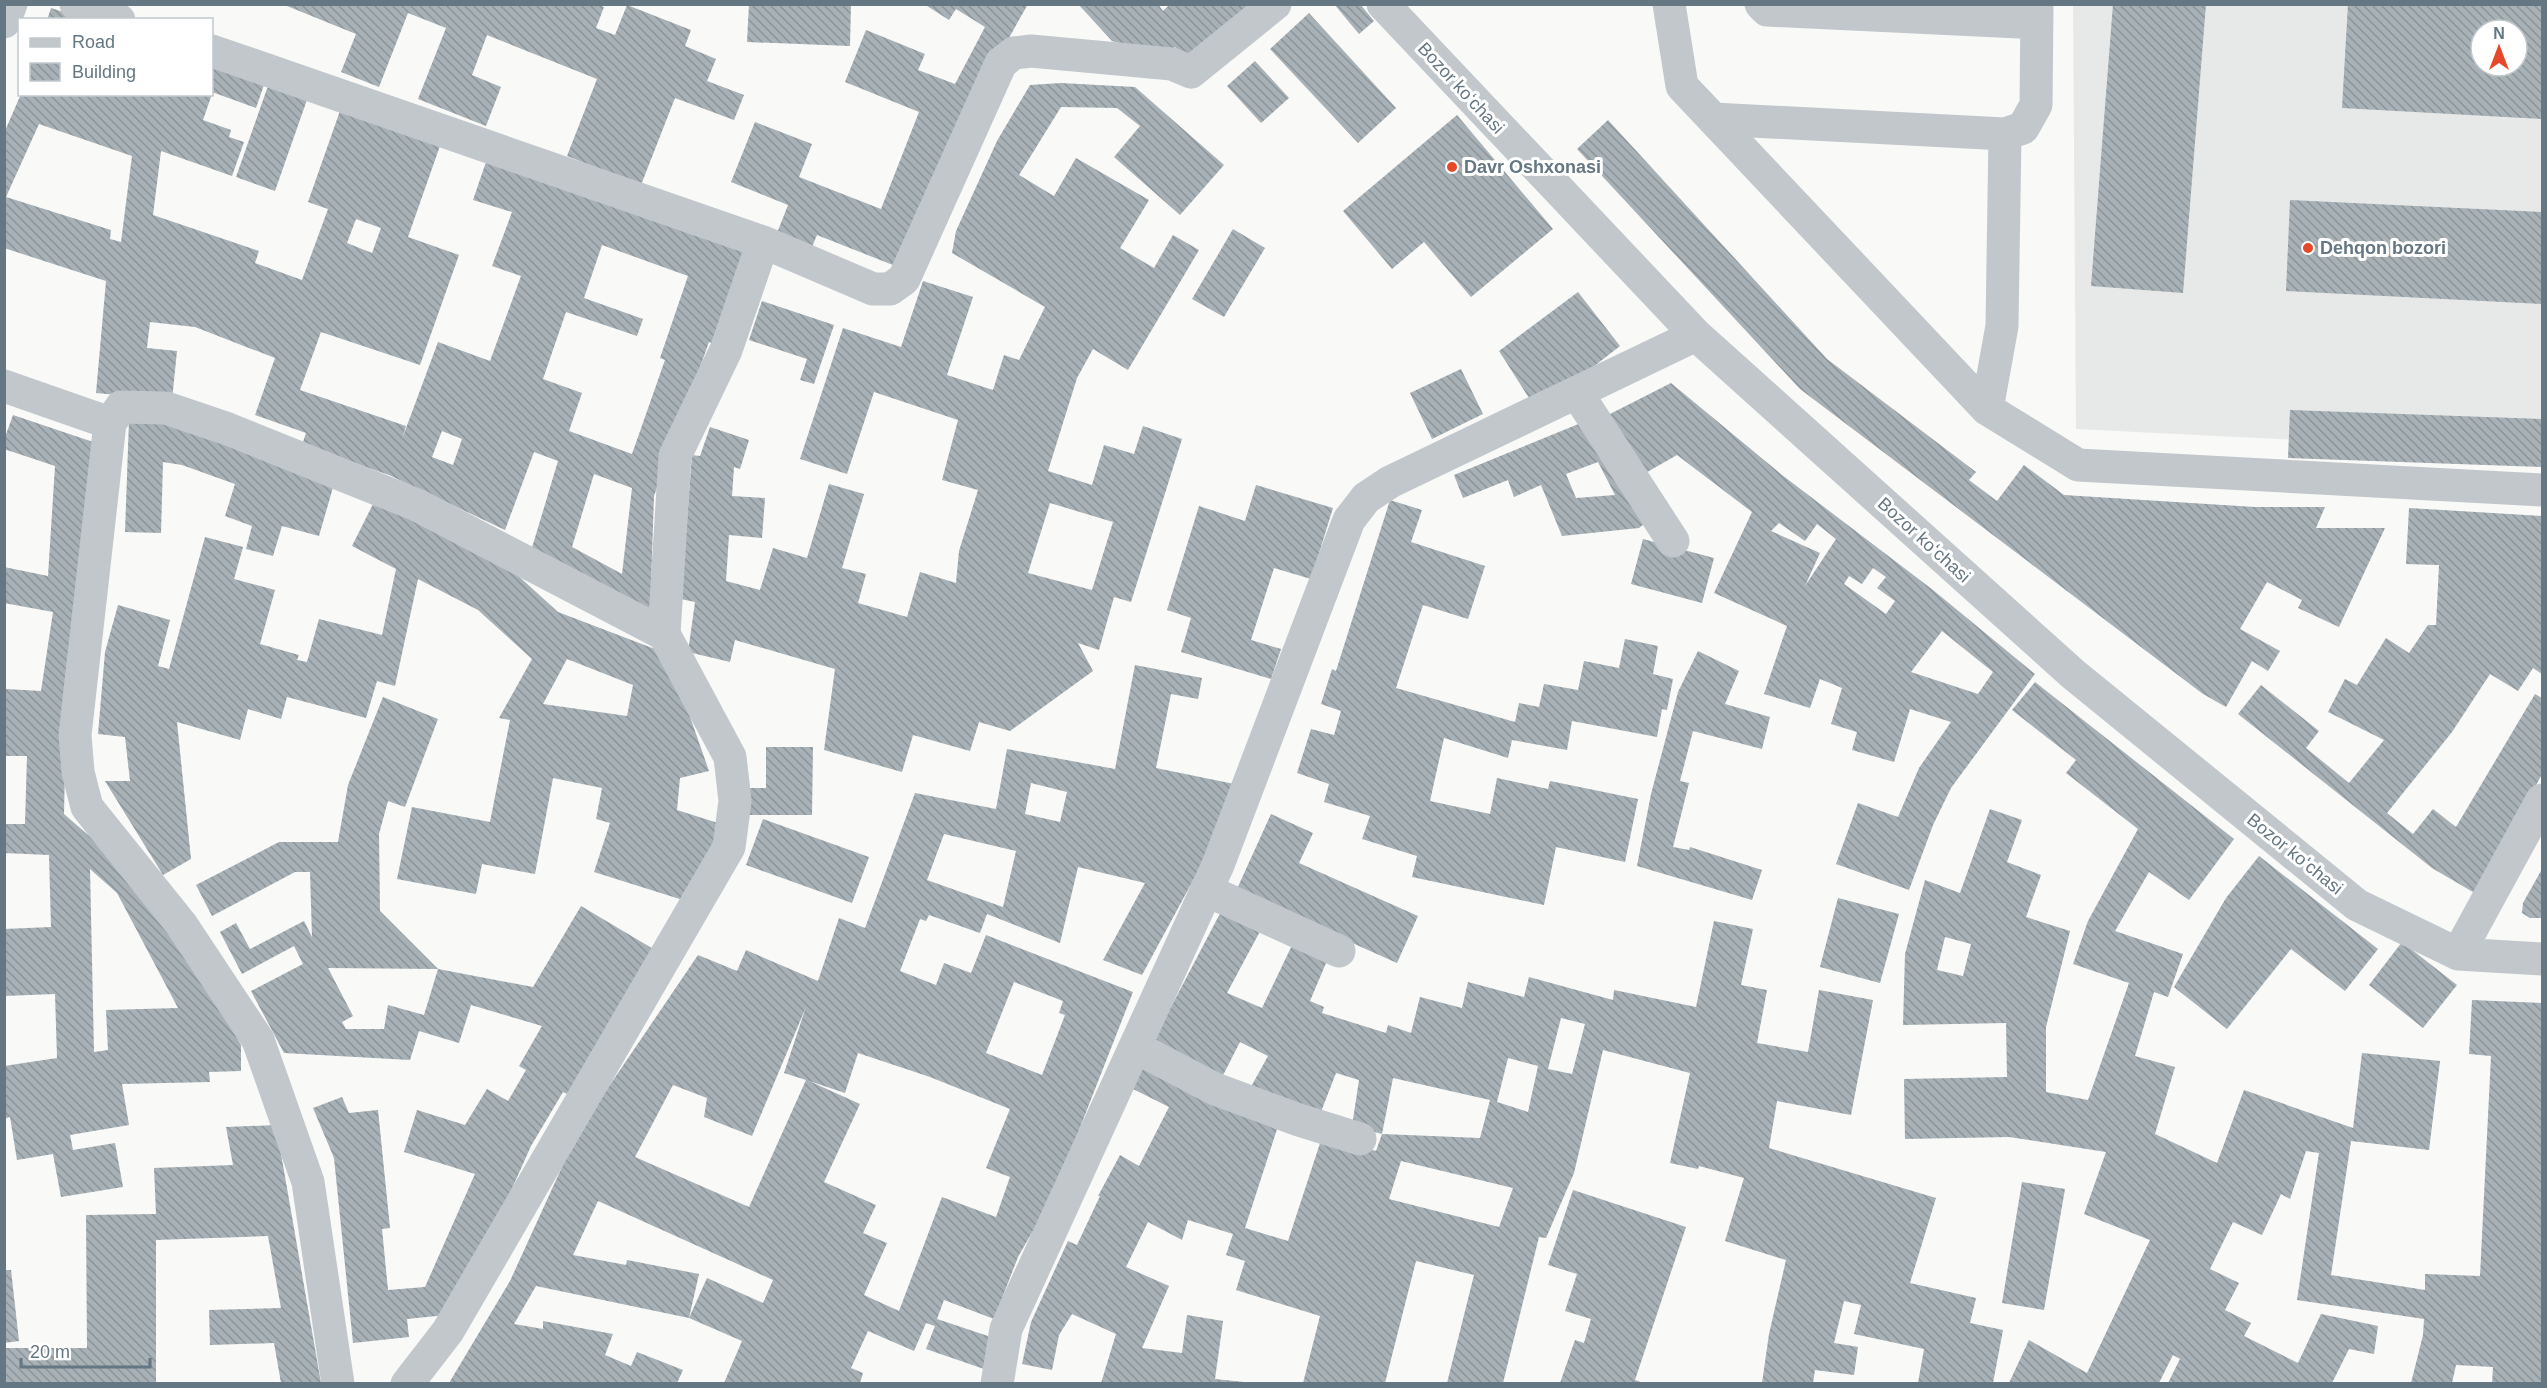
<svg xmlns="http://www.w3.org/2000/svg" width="2547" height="1388" viewBox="0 0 2547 1388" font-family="Arial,sans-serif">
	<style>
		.built { fill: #e7e9e8; fill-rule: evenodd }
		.building { fill: url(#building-back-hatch); fill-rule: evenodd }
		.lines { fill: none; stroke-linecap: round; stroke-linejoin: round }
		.minor { stroke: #c2c7cb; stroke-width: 33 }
		.poi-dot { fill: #e64929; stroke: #fff; stroke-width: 2 }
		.labels { text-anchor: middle; stroke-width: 6; stroke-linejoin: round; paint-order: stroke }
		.street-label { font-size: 18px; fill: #647782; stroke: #fff }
		.poi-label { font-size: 18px; font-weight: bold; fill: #647782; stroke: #fff; text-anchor: start }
	</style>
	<defs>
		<pattern id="building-back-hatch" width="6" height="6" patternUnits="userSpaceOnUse" patternTransform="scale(1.5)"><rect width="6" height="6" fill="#a7b1b6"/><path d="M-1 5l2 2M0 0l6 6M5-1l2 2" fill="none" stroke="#8c9599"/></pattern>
	</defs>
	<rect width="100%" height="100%" fill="#f9f9f7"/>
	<path class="built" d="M 2073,5 L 2542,5 L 2542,452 L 2076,429 ZM 2481,30 L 2517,30 L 2517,66 L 2481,66 Z"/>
	<path class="building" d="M 282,4 L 597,4 L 604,7 L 596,28 L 615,35 L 627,5 L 691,30 L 685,46 L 716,59 L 707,81 L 744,95 L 734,120 L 675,98 L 641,185 L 567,156 L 597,79 L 487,35 L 472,75 L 501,87 L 486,126 L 418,99 L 446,28 L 408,13 L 379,87 L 341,72 L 356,34 Z
		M 749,4 L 851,4 L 850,46 L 747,42 Z
		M 924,4 L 1028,4 L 978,93 L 908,271 L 817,235 L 812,247 L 777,233 L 788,205 L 731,182 L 755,122 L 812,144 L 799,177 L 881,209 L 919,112 L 845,82 L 866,30 L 925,54 L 918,70 L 955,84 L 985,27 L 956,9 L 949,20 Z
		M 1078,4 L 1158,4 L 1163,11 L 1170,4 L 1258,4 L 1191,65 L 1175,47 L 1165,57 L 1112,41 Z
		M 1334,4 L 1360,4 L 1374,21 L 1359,34 Z
		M 2113,4 L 2206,4 L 2183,293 L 2091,286 Z
		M 2348,4 L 2542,4 L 2542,119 L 2342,108 ZM 2481,30 L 2517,30 L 2517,66 L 2481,66 Z
		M 51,8 L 85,19 L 85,20 L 47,20 Z
		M 1309,13 L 1396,108 L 1358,143 L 1270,49 Z
		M 1255,61 L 1289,98 L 1261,123 L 1227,86 Z
		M 212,63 L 265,82 L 256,108 L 212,92 Z
		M 269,83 L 308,97 L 275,191 L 236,177 Z
		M 1061,83 L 1135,87 L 1224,165 L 1180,215 L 1114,157 L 1140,126 L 1117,108 L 1061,107 L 1019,175 L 1054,196 L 1076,158 L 1149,200 L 1120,248 L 1154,268 L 1173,235 L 1199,250 L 1128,370 L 1093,349 L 1077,378 L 1048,471 L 1092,485 L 1104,445 L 1134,454 L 1143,426 L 1182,439 L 1131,602 L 1114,597 L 1099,650 L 1078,643 L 1093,671 L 1010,731 L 979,722 L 970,751 L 913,735 L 902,772 L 824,750 L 835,669 L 735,640 L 730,662 L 688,652 L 695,602 L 681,599 L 692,455 L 700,456 L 710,427 L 749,440 L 740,469 L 734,467 L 732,496 L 765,498 L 762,538 L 729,535 L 726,581 L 760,590 L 773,548 L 807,558 L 829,484 L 864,494 L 842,568 L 866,574 L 858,603 L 907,617 L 920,572 L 956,583 L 959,551 L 978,490 L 942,480 L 958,420 L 874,392 L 847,474 L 800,459 L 843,328 L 901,347 L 923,281 L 973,297 L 947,375 L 993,390 L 1004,355 L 1019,360 L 1045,307 L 952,253 L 956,231 L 997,141 L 1030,85 ZM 1050,503 L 1113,522 L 1092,590 L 1028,573 Z
		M 21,94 L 212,94 L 203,120 L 231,130 L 229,137 L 244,142 L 232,176 L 161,151 L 153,215 L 259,251 L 255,263 L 302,280 L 328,209 L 308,202 L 341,108 L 441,143 L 408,237 L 459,255 L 420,365 L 321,332 L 300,390 L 406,426 L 402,439 L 438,342 L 490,361 L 521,276 L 492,266 L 512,212 L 473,200 L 487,159 L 748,250 L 720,346 L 709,342 L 654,496 L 650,615 L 531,551 L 558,461 L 534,452 L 505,530 L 389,475 L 302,445 L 306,433 L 255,415 L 275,358 L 195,327 L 150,322 L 147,348 L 177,351 L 172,400 L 96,393 L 106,281 L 4,248 L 4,133 ZM 39,124 L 132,156 L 121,242 L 110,239 L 111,230 L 6,197 ZM 356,219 L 381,228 L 372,253 L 347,243 ZM 602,245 L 688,276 L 660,358 L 665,360 L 632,454 L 569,431 L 582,393 L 543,379 L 566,312 L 637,336 L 643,319 L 584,298 ZM 442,431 L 462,439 L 453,465 L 432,457 ZM 594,474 L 632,488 L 622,574 L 572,547 Z
		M 1457,115 L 1553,229 L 1471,297 L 1424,242 L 1392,269 L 1343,211 Z
		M 1608,120 L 1827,359 L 1976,472 L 1969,480 L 1997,501 L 2024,465 L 2064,495 L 2255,507 L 2325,507 L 2316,528 L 2385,528 L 2339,627 L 2298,608 L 2302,600 L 2267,582 L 2240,629 L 2280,651 L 2268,671 L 2252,661 L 2226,707 L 2203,694 L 1800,389 L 1577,149 Z
		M 2290,200 L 2542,212 L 2542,304 L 2286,291 Z
		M 1233,229 L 1265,248 L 1224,317 L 1192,299 Z
		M 1578,292 L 1620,346 L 1566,388 L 1529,398 L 1499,351 Z
		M 762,301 L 834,325 L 814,384 L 800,380 L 807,359 L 749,340 Z
		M 1461,369 L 1483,414 L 1432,439 L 1410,393 Z
		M 1671,383 L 1782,475 L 1933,590 L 2035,674 L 1951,788 L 1933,825 L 1909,890 L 1836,864 L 1858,803 L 1898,817 L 1919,768 L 1951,722 L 1910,709 L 1894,762 L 1852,750 L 1857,732 L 1831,724 L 1842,688 L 1820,679 L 1810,708 L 1764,694 L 1787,626 L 1714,593 L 1752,512 L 1677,455 L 1642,475 L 1608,415 ZM 1779,523 L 1805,541 L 1817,524 L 1836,539 L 1805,586 L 1820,553 L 1771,531 ZM 1873,568 L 1886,577 L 1877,588 L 1895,601 L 1886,614 L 1844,584 L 1849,576 L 1862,584 ZM 1942,631 L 1993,672 L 1978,694 L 1911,672 Z
		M 2290,410 L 2542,419 L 2542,467 L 2288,458 Z
		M 13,415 L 96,443 L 66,722 L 64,814 L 134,875 L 179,934 L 241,1045 L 241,1071 L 209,1072 L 210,1082 L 122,1084 L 129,1125 L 70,1135 L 73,1150 L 115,1143 L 123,1187 L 61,1197 L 53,1154 L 17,1160 L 10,1117 L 4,1119 L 4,1066 L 57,1058 L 55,994 L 4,996 L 4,929 L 51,927 L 49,855 L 4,853 L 4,824 L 25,824 L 27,756 L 4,756 L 6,689 L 41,691 L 53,612 L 4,603 L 4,567 L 48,576 L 55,466 L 4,449 L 4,440 ZM 90,869 L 117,893 L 178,1008 L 106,1010 L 108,1050 L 94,1052 Z
		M 1598,416 L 1654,516 L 1639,528 L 1562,536 L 1541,485 L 1514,497 L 1508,480 L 1463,498 L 1454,475 ZM 1598,462 L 1615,495 L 1576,498 L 1566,474 Z
		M 129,420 L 187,427 L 336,477 L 319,536 L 282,526 L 273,556 L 246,549 L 252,526 L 225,516 L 235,484 L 182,465 L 163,462 L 161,533 L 125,532 Z
		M 1256,485 L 1333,508 L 1311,579 L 1274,568 L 1251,640 L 1281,649 L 1271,679 L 1181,652 L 1191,618 L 1167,610 L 1199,506 L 1245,521 Z
		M 376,498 L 502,561 L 558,612 L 668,654 L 709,771 L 680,778 L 677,810 L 721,824 L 712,854 L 686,901 L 594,872 L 610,823 L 596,819 L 602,788 L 553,778 L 535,874 L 482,864 L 476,894 L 397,879 L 412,807 L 490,822 L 510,720 L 499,718 L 532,659 L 478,610 L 418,579 L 395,686 L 377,681 L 366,718 L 287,697 L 281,719 L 248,709 L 240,740 L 177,722 L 191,859 L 163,875 L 105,781 L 130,781 L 125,737 L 98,734 L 105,652 L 118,605 L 170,620 L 158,666 L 169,669 L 205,537 L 243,547 L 234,579 L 275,590 L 260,644 L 299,655 L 297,660 L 307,662 L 319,619 L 382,635 L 396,569 L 352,546 ZM 567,659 L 633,685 L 627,716 L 543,704 Z
		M 1390,500 L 1422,510 L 1411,542 L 1485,566 L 1468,619 L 1423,605 L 1396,688 L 1515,722 L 1519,703 L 1539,707 L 1544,684 L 1578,690 L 1584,661 L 1619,668 L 1625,639 L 1658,646 L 1653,674 L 1673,679 L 1667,710 L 1662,709 L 1657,737 L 1572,721 L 1567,750 L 1512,740 L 1508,758 L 1444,738 L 1430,801 L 1490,814 L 1497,778 L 1548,789 L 1550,781 L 1638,799 L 1625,862 L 1556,847 L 1544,905 L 1412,877 L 1417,856 L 1362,839 L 1370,816 L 1324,802 L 1329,784 L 1297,773 L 1311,729 L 1334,735 L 1341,711 L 1321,704 L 1332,669 L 1336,671 Z
		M 2409,508 L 2542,516 L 2542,674 L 2533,668 L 2518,691 L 2490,674 L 2452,732 L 2387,813 L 2413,834 L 2433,809 L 2456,827 L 2535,694 L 2542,698 L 2542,774 L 2478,895 L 2432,868 L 2238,714 L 2261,685 L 2319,731 L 2306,748 L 2349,783 L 2384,740 L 2328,712 L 2345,679 L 2357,685 L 2386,638 L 2409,653 L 2428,625 L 2436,625 L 2439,565 L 2406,564 Z
		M 1643,539 L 1714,558 L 1702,603 L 1631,584 Z
		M 1698,651 L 1739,671 L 1725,704 L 1770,717 L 1762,749 L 1693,731 L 1680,781 L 1689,783 L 1673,847 L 1689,850 L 1690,847 L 1762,870 L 1752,900 L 1637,866 L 1651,794 L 1678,692 Z
		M 1135,665 L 1202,678 L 1198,699 L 1171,694 L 1156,768 L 1244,786 L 1142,975 L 1103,960 L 1145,883 L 1078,867 L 1060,943 L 987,914 L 980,933 L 929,915 L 926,921 L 920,919 L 900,971 L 936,985 L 944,963 L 971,973 L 986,935 L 1133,992 L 1054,1194 L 1018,1257 L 994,1319 L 944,1300 L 937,1319 L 997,1339 L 987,1370 L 926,1349 L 935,1326 L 926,1323 L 914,1351 L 868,1331 L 851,1368 L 863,1373 L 860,1383 L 724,1383 L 742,1341 L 689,1318 L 536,1286 L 514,1324 L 543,1329 L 543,1321 L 613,1334 L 605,1355 L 631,1366 L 637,1352 L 683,1370 L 677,1383 L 449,1383 L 510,1281 L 578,1132 L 698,955 L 737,971 L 746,950 L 818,981 L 839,918 L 865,928 L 915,793 L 996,809 L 1007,749 L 1115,769 ZM 1031,783 L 1067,792 L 1060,822 L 1025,814 ZM 944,834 L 1016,851 L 1003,907 L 927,880 ZM 1014,982 L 1063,1001 L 1059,1013 L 1065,1015 L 1042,1075 L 986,1053 ZM 806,1007 L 784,1073 L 806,1080 L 749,1207 L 635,1157 L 673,1085 L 707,1098 L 704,1117 L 752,1136 ZM 858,1053 L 930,1077 L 1010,1109 L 986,1168 L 1010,1177 L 996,1217 L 942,1197 L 899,1311 L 864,1295 L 887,1243 L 863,1233 L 876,1205 L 824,1182 L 860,1104 L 809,1081 L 845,1093 ZM 598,1201 L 773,1280 L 763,1303 L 707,1278 L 689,1318 L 699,1274 L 627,1260 L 626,1265 L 573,1255 Z
		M 2035,682 L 2234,839 L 2189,900 L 2149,872 L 2115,931 L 2183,954 L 2168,997 L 2154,992 L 2135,1056 L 2175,1067 L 2155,1134 L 2217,1163 L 2244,1090 L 2353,1128 L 2362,1053 L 2440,1061 L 2429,1150 L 2351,1141 L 2331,1275 L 2425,1290 L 2425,1274 L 2480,1276 L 2491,1056 L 2469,1054 L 2472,1000 L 2542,1003 L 2542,1383 L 2492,1383 L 2493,1367 L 2456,1365 L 2452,1383 L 2411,1383 L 2423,1335 L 2424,1319 L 2297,1300 L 2319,1153 L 2306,1151 L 2290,1199 L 2281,1194 L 2262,1235 L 2233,1222 L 2210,1269 L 2239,1283 L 2225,1310 L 2251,1323 L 2244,1336 L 2298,1363 L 2321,1314 L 2378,1326 L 2374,1354 L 2349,1349 L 2332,1383 L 2168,1383 L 2180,1359 L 2173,1355 L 2159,1383 L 2009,1383 L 2029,1340 L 2087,1373 L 2150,1240 L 2084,1214 L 2106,1152 L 2009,1137 L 1905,1139 L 1904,1079 L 2007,1077 L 2006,1023 L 1903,1025 L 1905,954 L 1925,880 L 1960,893 L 1990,809 L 2022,820 L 2007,862 L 2041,875 L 2026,917 L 2070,931 L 2046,1027 L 2046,1092 L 2088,1100 L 2129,983 L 2073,964 L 2088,921 L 2138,829 L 2066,773 L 2076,760 L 2012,710 ZM 1945,937 L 1971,944 L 1963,976 L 1937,970 Z
		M 383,697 L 438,719 L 405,807 L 388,801 L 379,834 L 380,911 L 438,969 L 328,968 L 353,1016 L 342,1022 L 346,1029 L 384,1029 L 388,1005 L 424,1015 L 438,969 L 533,987 L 581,906 L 655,950 L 569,1095 L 563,1092 L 531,1146 L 456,1314 L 407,1319 L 409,1337 L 353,1343 L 334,1158 L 313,1108 L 342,1097 L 349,1113 L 378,1110 L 390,1228 L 382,1229 L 388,1290 L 425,1287 L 475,1174 L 404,1152 L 417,1110 L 465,1125 L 487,1089 L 508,1101 L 526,1070 L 519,1066 L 542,1026 L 471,1005 L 459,1043 L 419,1031 L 410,1060 L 284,1053 L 251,991 L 303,964 L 294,946 L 242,974 L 220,932 L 236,923 L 250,949 L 304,921 L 312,937 L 310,872 L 295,872 L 212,916 L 196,885 L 279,842 L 338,842 L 348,785 Z
		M 766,747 L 813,747 L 812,815 L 749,815 L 749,788 L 766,788 Z
		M 1271,814 L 1313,833 L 1299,863 L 1418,916 L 1397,963 L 1236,891 Z
		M 763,819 L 869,857 L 852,903 L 746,865 Z
		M 2259,856 L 2378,949 L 2345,991 L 2291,949 L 2227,1029 L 2174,987 L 2226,898 Z
		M 2542,869 L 2542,918 L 2530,918 L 2522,913 L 2523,903 Z
		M 1838,898 L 1899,914 L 1880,983 L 1820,967 Z
		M 1226,902 L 1265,922 L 1227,993 L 1262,1008 L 1295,939 L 1329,956 L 1310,1001 L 1324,1007 L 1322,1013 L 1386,1033 L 1388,1025 L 1411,1033 L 1420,997 L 1462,1008 L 1468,982 L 1524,997 L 1529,977 L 1613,1000 L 1614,990 L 1696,1007 L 1714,921 L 1753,929 L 1741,985 L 1767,990 L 1757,1043 L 1808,1052 L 1819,990 L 1873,1000 L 1851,1115 L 1777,1101 L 1769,1148 L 1936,1198 L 1910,1283 L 1976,1298 L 1970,1323 L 2003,1330 L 1993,1383 L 1918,1383 L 1924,1349 L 1854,1334 L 1861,1305 L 1844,1301 L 1834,1343 L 1858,1347 L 1854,1375 L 1815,1370 L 1813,1383 L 1762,1383 L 1769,1334 L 1786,1260 L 1725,1241 L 1744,1178 L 1699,1166 L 1698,1169 L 1670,1163 L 1690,1073 L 1603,1050 L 1574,1173 L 1546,1238 L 1539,1237 L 1503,1383 L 1447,1383 L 1474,1275 L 1416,1261 L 1385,1383 L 1303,1383 L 1320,1316 L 1236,1290 L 1245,1261 L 1226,1255 L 1233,1234 L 1188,1220 L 1182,1240 L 1148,1222 L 1126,1267 L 1169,1286 L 1142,1348 L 1182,1353 L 1187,1315 L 1223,1321 L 1215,1379 L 1254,1383 L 1101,1383 L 1116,1334 L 1072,1314 L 1059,1335 L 1052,1370 L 1022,1364 L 1031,1322 L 1068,1241 L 1077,1245 L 1100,1196 L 1098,1196 L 1120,1155 L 1139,1166 L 1169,1107 L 1129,1087 L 1145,1058 L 1280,1120 L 1245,1228 L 1288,1241 L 1323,1134 L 1376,1151 L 1382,1134 L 1480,1138 L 1490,1100 L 1393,1078 L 1382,1134 L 1352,1126 L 1359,1080 L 1336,1073 L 1319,1117 L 1247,1094 L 1268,1056 L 1240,1042 L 1218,1085 L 1149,1049 ZM 1561,1018 L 1585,1024 L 1572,1074 L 1548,1069 ZM 1508,1058 L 1538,1066 L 1528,1112 L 1497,1102 ZM 1401,1161 L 1513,1188 L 1499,1227 L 1389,1199 Z
		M 2402,942 L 2457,985 L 2423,1028 L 2369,985 Z
		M 276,1125 L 321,1383 L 281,1383 L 274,1343 L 210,1345 L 209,1310 L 281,1308 L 268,1236 L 156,1240 L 156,1383 L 4,1383 L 4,1348 L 87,1348 L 86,1215 L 156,1214 L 154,1168 L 233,1165 L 226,1127 Z
		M 2022,1182 L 2065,1189 L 2044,1310 L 2002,1303 Z
		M 1573,1190 L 1686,1227 L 1635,1380 L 1644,1383 L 1560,1383 L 1575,1340 L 1584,1343 L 1591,1319 L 1565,1311 L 1577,1274 L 1548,1265 Z
		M 4,1270 L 11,1270 L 19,1341 L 4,1343 Z"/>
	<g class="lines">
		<path class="minor" d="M 76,4 L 119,20
			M 1383,4 L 1696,335 L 2073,674 L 2357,905 L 2458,954 L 2542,959
			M 1669,4 L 1682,86 L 1987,409 L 2078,465 L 2542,490
			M 1761,4 L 1767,10 L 2037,23
			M 4,22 L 11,4
			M 212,51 L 763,242 L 726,350 L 675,456 L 664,634 L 730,757 L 735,801 L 729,847 L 448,1331 L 407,1384
			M 1713,119 L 2005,134 L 2023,128 L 2036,105 L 2037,4
			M 763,242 L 873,289 L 890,289 L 904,279 L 1001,63 L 1014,53 L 1031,51 L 1172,64 L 1191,72 L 1275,4
			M 4,386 L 110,423 L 121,407 L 166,408 L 228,429 L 417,505 L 664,634
			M 1577,393 L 1673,541
			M 1987,409 L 2002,326 L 2005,134
			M 110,423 L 75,735 L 78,772 L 87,807 L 181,924 L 258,1040 L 308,1182 L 338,1384
			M 1206,890 L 1339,951
			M 2458,954 L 2542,800
			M 1135,1047 L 1215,1089 L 1299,1120 L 1360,1139
			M 997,1384 L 1006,1329 L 1218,865 L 1349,520 L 1366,498 L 1390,482 L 1696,335"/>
	</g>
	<g class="poi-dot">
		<circle cx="1452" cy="167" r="6"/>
		<circle cx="2308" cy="248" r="6"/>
	</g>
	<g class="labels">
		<g class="street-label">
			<text transform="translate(1461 88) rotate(47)" y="6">Bozor koʻchasi</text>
			<text transform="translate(1924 540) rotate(42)" y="6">Bozor koʻchasi</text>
			<text transform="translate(2295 854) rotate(39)" y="6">Bozor koʻchasi</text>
		</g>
		<g class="poi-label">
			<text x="1464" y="173">Davr Oshxonasi</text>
			<text x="2320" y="254">Dehqon bozori</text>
		</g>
	</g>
	<rect width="2547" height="1388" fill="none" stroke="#647782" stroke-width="12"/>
	<rect x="18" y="18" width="195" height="78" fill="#ffffff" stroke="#c1c9cd" stroke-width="1.5"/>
	<rect x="30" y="38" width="30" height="9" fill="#c2c7cb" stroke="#c1c9cd" stroke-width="1.5"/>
	<text x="72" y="48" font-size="18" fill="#647782">Road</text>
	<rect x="30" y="63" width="30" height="18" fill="url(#building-back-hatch)" stroke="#c1c9cd" stroke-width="1.5"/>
	<text x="72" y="78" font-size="18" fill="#647782">Building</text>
	<g transform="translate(2499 48)"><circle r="28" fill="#ffffff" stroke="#c1c9cd" stroke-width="1.5"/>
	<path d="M0-4.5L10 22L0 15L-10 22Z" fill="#e64929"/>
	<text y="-9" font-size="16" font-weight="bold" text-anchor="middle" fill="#647782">N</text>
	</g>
	<path d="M21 1358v9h129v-9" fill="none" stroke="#647782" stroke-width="3"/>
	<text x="30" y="1358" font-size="18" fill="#647782" stroke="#ffffff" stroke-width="4.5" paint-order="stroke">20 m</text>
</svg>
